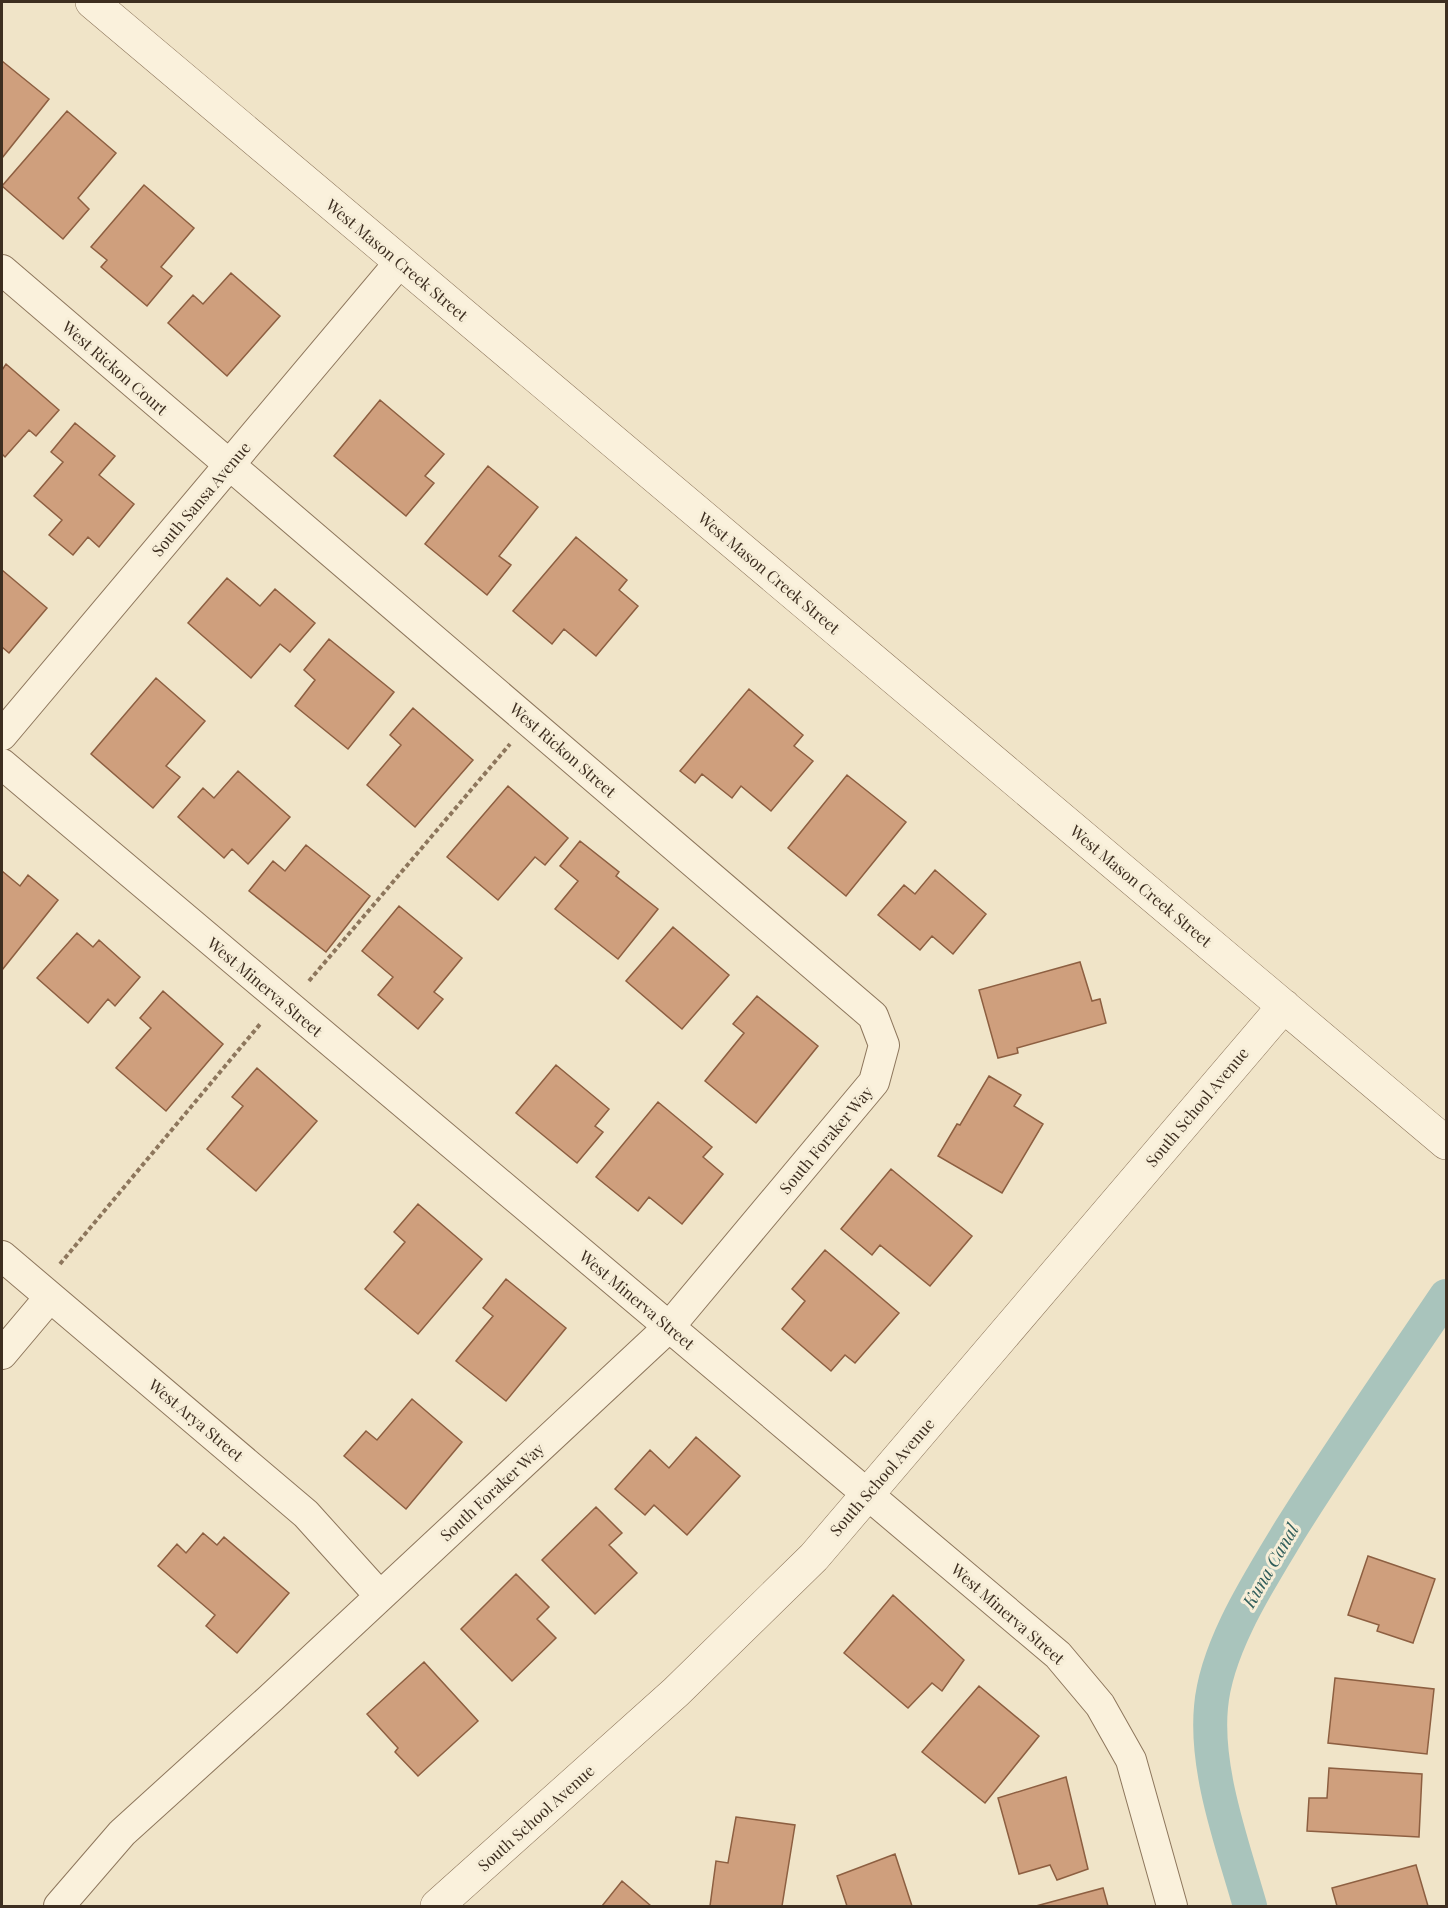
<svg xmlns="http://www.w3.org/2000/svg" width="1448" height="1908" viewBox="0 0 1448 1908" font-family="'Playfair Display',serif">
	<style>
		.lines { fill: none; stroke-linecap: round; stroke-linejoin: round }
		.canal { stroke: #a9c4bc; stroke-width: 34 }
		.building { fill: #cf9f7d; stroke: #8d5f41; stroke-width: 1.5 }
		.minor-casing { stroke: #8d765c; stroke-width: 32 }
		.tertiary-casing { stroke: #8d765c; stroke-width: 34 }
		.path { stroke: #8d765c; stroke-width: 4; stroke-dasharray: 4.5 3; stroke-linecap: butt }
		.minor { stroke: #faf1dc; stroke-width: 30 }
		.tertiary { stroke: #faf1dc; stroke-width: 33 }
		.labels { text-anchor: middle; stroke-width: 6; stroke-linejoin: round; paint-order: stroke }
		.street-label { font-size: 16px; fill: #3d2e20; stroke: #f7eed8 }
		.water-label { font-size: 18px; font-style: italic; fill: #2f5d5a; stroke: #f7eed8 }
	</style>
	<rect width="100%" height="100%" fill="#f0e4c8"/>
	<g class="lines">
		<path class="canal" d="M 1250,1906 C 1233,1846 1205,1771 1211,1707 C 1216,1647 1260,1580 1290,1530 C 1340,1450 1394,1373 1446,1296"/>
	</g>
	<path class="building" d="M 2,61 L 49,99 L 2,158 Z
		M 67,111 L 116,153 L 78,198 L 89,209 L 63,239 L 2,186 Z
		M 144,185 L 194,228 L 161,267 L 172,276 L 147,306 L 101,267 L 107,260 L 91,247 Z
		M 231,273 L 280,316 L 227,376 L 168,323 L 193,295 L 203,304 Z
		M 6,364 L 59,410 L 36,436 L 29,430 L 5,457 L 2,454 L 2,370 Z
		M 380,400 L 444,454 L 425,476 L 434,483 L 406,516 L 334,456 Z
		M 75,423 L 115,456 L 99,475 L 134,504 L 99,547 L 88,537 L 73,555 L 49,535 L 62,520 L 34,496 L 63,462 L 51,452 Z
		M 488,466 L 538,507 L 499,556 L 511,565 L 487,595 L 425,544 Z
		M 576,537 L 627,580 L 619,590 L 638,606 L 596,656 L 564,629 L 552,644 L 513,611 Z
		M 2,570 L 47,608 L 9,653 L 2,647 Z
		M 227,578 L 260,606 L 275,589 L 315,623 L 290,652 L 280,644 L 251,678 L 188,623 Z
		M 329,639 L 394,692 L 348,749 L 295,706 L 315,680 L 304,670 Z
		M 156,678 L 205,721 L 166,766 L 180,777 L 153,808 L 91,754 Z
		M 749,689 L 803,735 L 794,746 L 813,761 L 771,811 L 741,786 L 732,798 L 702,774 L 695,783 L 680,771 Z
		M 413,708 L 473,760 L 415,827 L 367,785 L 401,745 L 390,735 Z
		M 238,771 L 290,817 L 248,864 L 232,849 L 224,858 L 178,817 L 203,788 L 214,798 Z
		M 847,775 L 906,822 L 846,896 L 788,848 Z
		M 508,786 L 568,838 L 545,865 L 535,857 L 498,900 L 447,857 Z
		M 580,841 L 619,872 L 616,876 L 658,909 L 618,959 L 555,909 L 578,881 L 560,866 Z
		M 306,845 L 370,896 L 326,952 L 249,891 L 273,861 L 285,871 Z
		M 935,870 L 986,914 L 953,954 L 932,936 L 920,950 L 878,915 L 904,885 L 915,894 Z
		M 2,871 L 20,886 L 28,875 L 58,900 L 2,970 Z
		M 399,906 L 462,958 L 434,992 L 443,999 L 418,1029 L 378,995 L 393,977 L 362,951 Z
		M 673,927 L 729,975 L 682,1029 L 626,981 Z
		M 77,933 L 93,947 L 99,940 L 140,977 L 115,1006 L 108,999 L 88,1023 L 37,978 Z
		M 1080,962 L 1092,1001 L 1100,999 L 1106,1023 L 1017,1048 L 1018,1053 L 998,1058 L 979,990 Z
		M 163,991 L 223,1044 L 166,1111 L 116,1068 L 151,1028 L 140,1018 Z
		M 757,996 L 818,1046 L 756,1123 L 705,1081 L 744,1033 L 733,1024 Z
		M 556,1065 L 609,1109 L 595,1126 L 603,1132 L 577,1163 L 516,1113 Z
		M 257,1068 L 317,1121 L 256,1191 L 207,1149 L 243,1106 L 232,1097 Z
		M 989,1076 L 1021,1095 L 1014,1106 L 1043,1124 L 1002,1193 L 938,1156 L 957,1124 L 960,1125 Z
		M 658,1102 L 712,1147 L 703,1157 L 723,1174 L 682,1224 L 649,1197 L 638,1211 L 596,1177 Z
		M 891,1169 L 972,1236 L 930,1286 L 880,1245 L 872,1255 L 841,1229 Z
		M 418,1204 L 482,1259 L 418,1334 L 365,1289 L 405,1242 L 394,1232 Z
		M 825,1250 L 899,1313 L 855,1363 L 845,1355 L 831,1371 L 782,1329 L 805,1301 L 792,1289 Z
		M 506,1279 L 566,1328 L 506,1401 L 456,1361 L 493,1316 L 483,1308 Z
		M 412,1399 L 462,1442 L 406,1509 L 344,1456 L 366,1431 L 377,1440 Z
		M 696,1437 L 740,1476 L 687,1535 L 654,1505 L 645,1515 L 615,1489 L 650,1450 L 669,1468 Z
		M 596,1507 L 622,1533 L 609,1545 L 637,1573 L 595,1614 L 542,1560 Z
		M 203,1533 L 217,1545 L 224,1537 L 289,1593 L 237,1653 L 206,1626 L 215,1615 L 158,1566 L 177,1544 L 186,1553 Z
		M 1368,1556 L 1435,1579 L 1413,1643 L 1377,1631 L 1379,1625 L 1348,1615 Z
		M 516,1574 L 549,1607 L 537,1619 L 556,1638 L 512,1681 L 461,1629 Z
		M 893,1595 L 964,1660 L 942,1691 L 932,1683 L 908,1708 L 844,1653 Z
		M 424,1662 L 478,1721 L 418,1776 L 395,1752 L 398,1748 L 367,1714 Z
		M 1335,1678 L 1434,1689 L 1427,1754 L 1328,1743 Z
		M 979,1686 L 1039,1736 L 985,1803 L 922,1752 Z
		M 1329,1768 L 1422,1774 L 1419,1837 L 1307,1831 L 1309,1798 L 1327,1798 Z
		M 1066,1777 L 1088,1869 L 1057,1880 L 1050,1865 L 1019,1874 L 998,1798 Z
		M 736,1817 L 795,1825 L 782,1906 L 710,1906 L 716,1861 L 728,1863 Z
		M 895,1854 L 912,1906 L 847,1906 L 837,1876 Z
		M 1416,1865 L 1428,1906 L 1337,1906 L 1332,1888 Z
		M 622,1881 L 651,1906 L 602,1906 Z
		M 1103,1888 L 1108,1906 L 1036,1906 Z"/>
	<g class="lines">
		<g class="minor-casing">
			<path id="minor" d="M 2,270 L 873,1016 L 884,1045 L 874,1082 L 669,1327 L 271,1698 L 122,1833 L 59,1906
				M 2,735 L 400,262
				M 2,764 L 1058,1655 L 1100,1705 L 1131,1760 L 1172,1906
				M 2,1256 L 306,1514 L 380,1596
				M 2,1354 L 50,1297"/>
		</g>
		<g class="tertiary-casing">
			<path id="tertiary" d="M 92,2 L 1446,1143
				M 437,1906 L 676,1692 L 814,1557 L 1284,1006"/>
		</g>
		<path class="path" d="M 309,981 L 510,744
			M 60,1264 L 261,1023"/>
		<use href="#minor" class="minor"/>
		<use href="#tertiary" class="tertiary"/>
	</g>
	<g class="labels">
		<g class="street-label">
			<text transform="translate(397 260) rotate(40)" y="6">West Mason Creek Street</text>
			<text transform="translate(115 368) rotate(41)" y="6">West Rickon Court</text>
			<text transform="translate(201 499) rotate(-50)" y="6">South Sansa Avenue</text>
			<text transform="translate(769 573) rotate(40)" y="6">West Mason Creek Street</text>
			<text transform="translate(563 750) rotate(41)" y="6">West Rickon Street</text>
			<text transform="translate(1141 886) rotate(40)" y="6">West Mason Creek Street</text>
			<text transform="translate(265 987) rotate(40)" y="6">West Minerva Street</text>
			<text transform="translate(1197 1107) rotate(-50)" y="6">South School Avenue</text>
			<text transform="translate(826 1140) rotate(-50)" y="6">South Foraker Way</text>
			<text transform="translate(637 1300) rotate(40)" y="6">West Minerva Street</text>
			<text transform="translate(196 1420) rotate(40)" y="6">West Arya Street</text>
			<text transform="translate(882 1477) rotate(-49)" y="6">South School Avenue</text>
			<text transform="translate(492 1492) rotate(-43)" y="6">South Foraker Way</text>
			<text transform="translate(1008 1614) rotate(41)" y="6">West Minerva Street</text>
			<text transform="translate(536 1818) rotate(-42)" y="6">South School Avenue</text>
		</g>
		<g class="water-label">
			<text transform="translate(1271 1566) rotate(-60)" y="6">Kuna Canal</text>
		</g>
	</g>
	<rect width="1448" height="1908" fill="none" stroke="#3d2e20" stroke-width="6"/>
</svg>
